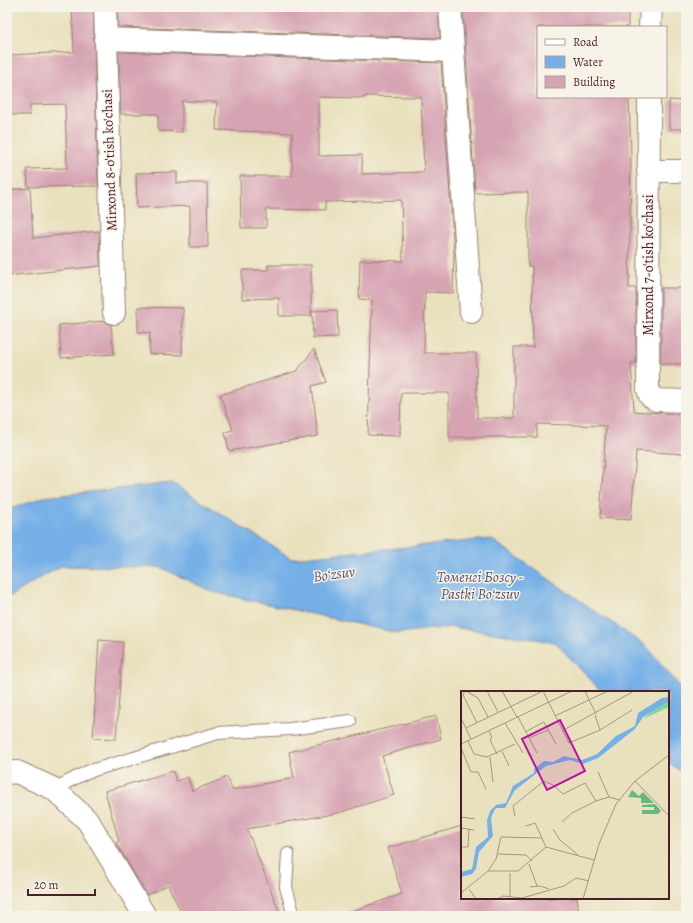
<svg xmlns="http://www.w3.org/2000/svg" width="693" height="923" viewBox="0 0 693 923" font-family="Alegreya,serif">
	<style>
		.water { fill: #76b0e7; stroke: #606889 }
		.building { fill: #d6a3b2; fill-rule: evenodd }
		.lines { fill: none; stroke-linecap: round; stroke-linejoin: round }
		.service-casing { stroke: #9a8074; stroke-width: 14 }
		.minor-casing { stroke: #9a8074; stroke-width: 24 }
		.service { stroke: #fff; stroke-width: 12 }
		.minor { stroke: #fff; stroke-width: 22 }
		.labels { text-anchor: middle; stroke-width: 3; stroke-linejoin: round; paint-order: stroke }
		.street-label { font-size: 14px; fill: #4a1f2b; stroke: #f7f3e8 }
		.water-label { font-size: 15px; font-style: italic; fill: #59526d; stroke: #f7f3e8 }
		.inset-road { fill: none; stroke: #a99383; stroke-width: 1 }
		.view { fill: #b5179e; fill-opacity: 0.15; stroke: #b5179e; stroke-width: 2 }
		.inset-edge { fill: none; stroke: #4a1f2b; stroke-width: 2 }
	</style>
	<rect width="100%" height="100%" fill="#f7f3e8"/>
	<filter id="ink" filterUnits="userSpaceOnUse"><feTurbulence type="fractalNoise" baseFrequency=".025" numOctaves="2"/><feDisplacementMap in="SourceGraphic" scale="8" xChannelSelector="R" yChannelSelector="G"/><feConvolveMatrix kernelMatrix="1 2 1 2 8 2 1 2 1" color-interpolation-filters="sRGB"/></filter>
	<filter id="wash" filterUnits="userSpaceOnUse"><feTurbulence type="fractalNoise" baseFrequency=".012" numOctaves="4" result="noise"/><feDisplacementMap in="SourceGraphic" scale="16" xChannelSelector="R" yChannelSelector="G"/><feGaussianBlur stdDeviation="0.9" result="paint"/><feColorMatrix in="noise" values="0 0 0 0 0 0 0 0 0 0 0 0 0 0 0 0 0 1.4 0 .05"/><feComposite in="paint" operator="in"/></filter>
	<g filter="url(#wash)">
		<rect width="100%" height="100%" fill="#e9e1be"/>
		<path class="water" d="M 172,483 L 291,558 L 491,539 L 647,647 L 686,694 L 686,775 L 668,762 L 668,692 L 602,692 L 555,642 L 452,627 L 398,633 L 213,592 L 160,567 L 61,566 L 7,598 L 7,510 L 44,497 Z"/>
		<g id="blocks">
			<path class="building" d="M 72,7 L 93,7 L 98,186 L 28,187 L 27,169 L 67,168 L 65,104 L 30,105 L 30,115 L 7,115 L 7,55 L 74,52 Z
				M 118,7 L 438,7 L 440,38 L 118,27 Z
				M 463,7 L 628,7 L 628,27 L 538,27 L 538,97 L 629,97 L 631,155 L 629,288 L 636,288 L 636,363 L 631,363 L 634,411 L 686,415 L 686,454 L 636,451 L 631,520 L 600,518 L 606,426 L 537,424 L 537,437 L 449,437 L 449,393 L 401,393 L 400,436 L 368,435 L 372,300 L 359,299 L 360,260 L 403,261 L 401,200 L 325,202 L 325,210 L 266,209 L 266,228 L 241,228 L 240,176 L 292,176 L 292,133 L 216,130 L 217,102 L 182,101 L 182,132 L 158,131 L 158,114 L 121,114 L 119,52 L 441,63 L 454,254 L 453,293 L 425,292 L 424,353 L 476,353 L 477,418 L 514,418 L 514,347 L 533,347 L 532,266 L 528,266 L 528,192 L 475,193 ZM 365,96 L 421,97 L 424,172 L 362,174 L 362,155 L 319,156 L 319,97 L 365,98 Z
				M 669,100 L 686,101 L 686,129 L 669,129 Z
				M 177,172 L 177,183 L 207,183 L 208,247 L 190,247 L 190,206 L 137,208 L 136,173 Z
				M 30,188 L 33,238 L 99,231 L 100,266 L 7,276 L 7,190 Z
				M 268,265 L 311,265 L 311,316 L 279,316 L 279,298 L 242,299 L 242,270 L 268,270 Z
				M 661,288 L 686,288 L 686,364 L 661,364 Z
				M 138,307 L 183,308 L 182,355 L 149,354 L 150,333 L 138,332 Z
				M 337,310 L 338,337 L 313,338 L 312,311 Z
				M 105,321 L 111,325 L 114,354 L 61,358 L 59,325 Z
				M 314,349 L 326,382 L 312,386 L 318,436 L 229,451 L 225,432 L 233,430 L 220,395 L 297,371 Z
				M 99,640 L 123,642 L 116,739 L 93,738 Z
				M 436,716 L 441,739 L 382,756 L 394,795 L 338,813 L 247,829 L 281,916 L 183,916 L 168,885 L 147,895 L 116,843 L 119,841 L 105,791 L 173,771 L 176,781 L 188,777 L 192,791 L 227,777 L 232,790 L 294,778 L 289,752 Z
				M 462,826 L 462,898 L 577,898 L 579,914 L 564,916 L 346,916 L 346,913 L 402,894 L 388,848 Z"/>
		</g>
	</g>
	<g filter="url(#ink)">
		<use href="#blocks" fill-opacity="0" stroke="#9a8074" stroke-width="1"/>
		<g class="lines">
			<g class="service-casing">
				<path id="service" d="M 54,789 L 87,772 L 218,733 L 290,729 L 350,721
					M 288,854 L 286,887 L 294,916"/>
			</g>
			<g class="minor-casing">
				<path id="minor" d="M 105,7 L 114,313
					M 450,7 L 471,312
					M 650,27 L 651,7
					M 105,39 L 453,51
					M 649,97 L 648,389 L 650,396 L 656,400 L 686,401
					M 648,171 L 686,171
					M 7,773 L 17,772 L 54,789 L 88,821 L 145,916"/>
			</g>
			<use href="#service" class="service"/>
			<use href="#minor" class="minor"/>
		</g>
	</g>
	<g class="labels">
		<g class="street-label">
			<text transform="translate(109 160) rotate(-92)" y="5">Mirxond 8-o'tish ko'chasi</text>
			<text transform="translate(648 265) rotate(-90)" y="5">Mirxond 7-o'tish ko'chasi</text>
		</g>
		<g class="water-label">
			<text transform="translate(334 574) rotate(-8)" y="5">Boʻzsuv</text>
			<text x="480" y="582">Төменгі Бозсу -<tspan x="480" dy="17">Pastki Boʻzsuv</tspan></text>
		</g>
	</g>
	<g transform="translate(461 691)">
		<rect width="208" height="208" fill="#e9e1be"/>
		<path d="M 208,10 L 208,16 L 182,28 L 193,18 Z" fill="#81d699"/>
		<path d="M 171,99 L 178,105 L 182,101 L 193,112 L 180,112 L 180,107 L 167,106 ZM 194,113 L 200,120 L 197,123 L 181,123 L 181,119 L 193,119 L 193,116 L 181,116 L 181,114 Z" fill="#68b781"/>
		<path d="M 208,6 L 208,10 L 182,26 L 174,38 L 137,67 L 122,73 L 109,69 L 85,75 L 54,99 L 44,117 L 35,117 L 33,120 L 30,127 L 32,145 L 18,161 L 15,178 L 11,183 L 0,186 L 0,181 L 11,178 L 15,156 L 27,146 L 26,129 L 29,120 L 35,114 L 45,112 L 52,95 L 73,82 L 73,78 L 83,70 L 92,71 L 103,65 L 121,69 L 136,63 L 155,45 L 174,35 L 177,22 L 201,7 Z" fill="#76b0e7"/>
		<path class="inset-road" d="M 4,0 L 2,4 L 16,32M 5,0 L 17,7M 26,0 L 37,21M 41,0 L 56,26M 82,0 L 108,52 L 139,39 L 171,19M 124,0 L 135,23M 17,7 L 27,26M 134,24 L 139,39M 94,25 L 147,0M 57,26 L 76,62M 0,27 L 10,48M 44,32 L 62,62M 5,37 L 82,0M 28,40 L 31,47 L 29,49 L 36,63M 101,40 L 173,0M 64,41 L 83,31 L 95,53M 68,47 L 87,39M 7,50 L 13,63 L 26,66 L 54,53M 0,53 L 111,0M 0,57 L 10,81 L 17,81 L 25,98M 41,60 L 48,75M 29,66 L 32,91M 137,81 L 148,106M 174,90 L 208,125M 54,125 L 52,115 L 83,90 L 92,94 L 102,103 L 124,92 L 135,110M 0,126 L 14,128M 101,131 L 111,122 L 135,110 L 148,106 L 159,109M 65,135 L 74,132 L 85,156 L 133,169M 0,137 L 13,139M 92,138 L 99,149 L 117,164M 0,156 L 7,156 L 8,138M 37,163 L 65,164 L 71,170M 68,173 L 76,195M 27,180 L 57,180 L 85,156M 69,196 L 79,195 L 88,198M 8,198 L 15,208M 0,202 L 27,180 L 35,168 L 40,146 L 81,147M 49,206 L 49,182M 36,208 L 42,205 L 61,207 L 103,195 L 115,187 L 128,190M 122,208 L 138,153 L 155,113 L 174,90 L 208,64"/>
		<path class="view" d="M 99,29 L 124,80 L 86,99 L 61,48 Z"/>
		<rect width="208" height="208" class="inset-edge"/>
	</g>
	<rect width="693" height="923" fill="none" stroke="#f7f3e8" stroke-width="24"/>
	<rect x="537" y="26" width="130" height="72" fill="#f7f3e8" stroke="#b29e9c"/>
	<rect x="545" y="39" width="20" height="6" fill="#ffffff" stroke="#b29e9c"/>
	<text x="573" y="46" font-size="12" fill="#4a1f2b">Road</text>
	<rect x="545" y="56" width="20" height="12" fill="#76b0e7" stroke="#b29e9c"/>
	<text x="573" y="66" font-size="12" fill="#4a1f2b">Water</text>
	<rect x="545" y="76" width="20" height="12" fill="#d6a3b2" stroke="#b29e9c"/>
	<text x="573" y="86" font-size="12" fill="#4a1f2b">Building</text>
	<path d="M28 889v6h67v-6" fill="none" stroke="#4a1f2b" stroke-width="2"/>
	<text x="34" y="889" font-size="12" fill="#4a1f2b" stroke="#f7f3e8" stroke-width="3" paint-order="stroke">20 m</text>
</svg>
